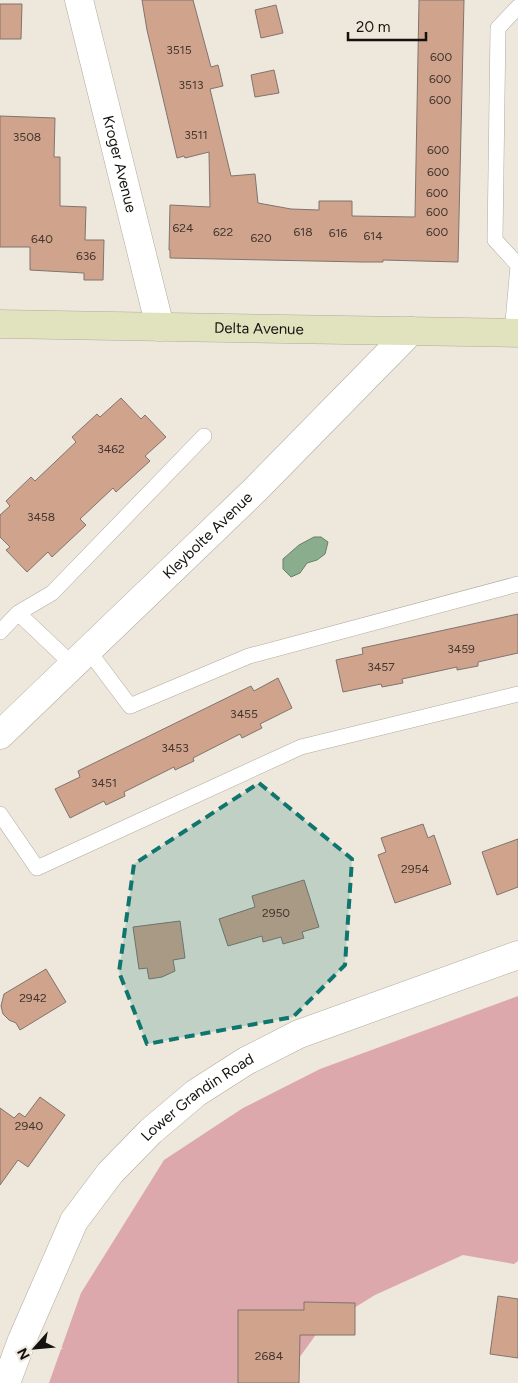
<svg xmlns="http://www.w3.org/2000/svg" width="518" height="1383" viewBox="0 0 518 1383" font-family="Figtree,sans-serif">
	<style>
		.forest { fill: #dca8ab }
		.water { fill: #8aae8d; stroke: #677f67 }
		.building { fill: #d0a38d; stroke: #80746e }
		.lines { fill: none; stroke-linecap: round; stroke-linejoin: round }
		.service-casing { stroke: #b1aa9f; stroke-width: 16 }
		.minor-casing { stroke: #b1aa9f; stroke-width: 29 }
		.secondary-casing { stroke: #b1aa9f; stroke-width: 29 }
		.service { stroke: #fff; stroke-width: 15 }
		.minor { stroke: #fff; stroke-width: 28 }
		.secondary { stroke: #e0e3be; stroke-width: 28 }
		.marked { fill: #0f766e; fill-opacity: 0.2; stroke: #0f766e; stroke-width: 4; stroke-dasharray: 10 6; stroke-linejoin: round }
		.labels { text-anchor: middle; stroke-width: 4.5; stroke-linejoin: round; paint-order: stroke }
		.number-label { font-size: 12px; fill: #43362e }
		.street-label { font-size: 15px; fill: #14120e; stroke: #eee7db }
	</style>
	<rect width="100%" height="100%" fill="#eee7db"/>
	<path class="forest" d="M 518,996 L 518,1261 L 514,1264 L 463,1255 L 375,1295 L 320,1329 L 281,1383 L 49,1383 L 81,1293 L 164,1160 L 243,1108 L 320,1069 Z"/>
	<path class="water" d="M 314,537 L 321,537 L 328,542 L 325,554 L 317,560 L 307,563 L 300,573 L 291,577 L 283,569 L 283,559 L 299,545 Z"/>
	<path class="building" d="M 142,0 L 193,0 L 211,67 L 218,65 L 223,86 L 210,89 L 231,176 L 255,174 L 258,203 L 291,209 L 319,210 L 319,201 L 352,201 L 352,216 L 415,217 L 419,0 L 464,0 L 458,262 L 383,260 L 383,262 L 362,262 L 170,258 L 170,250 L 169,250 L 170,205 L 210,207 L 209,152 L 185,158 L 184,156 L 177,158 L 147,30 Z
		M 0,4 L 22,4 L 21,39 L 0,39 Z
		M 276,5 L 283,33 L 261,38 L 255,10 Z
		M 274,70 L 279,93 L 255,97 L 251,75 Z
		M 0,116 L 55,118 L 54,157 L 60,157 L 60,206 L 86,207 L 85,240 L 104,240 L 103,280 L 84,280 L 84,273 L 30,270 L 30,247 L 0,247 Z
		M 121,398 L 141,419 L 145,415 L 166,437 L 145,456 L 150,461 L 116,492 L 113,488 L 80,519 L 86,525 L 52,557 L 48,552 L 27,572 L 6,550 L 10,547 L 0,537 L 0,515 L 10,506 L 6,501 L 31,477 L 35,481 L 76,442 L 72,437 L 97,414 L 100,417 Z
		M 518,614 L 518,653 L 478,662 L 478,666 L 457,670 L 457,667 L 402,679 L 403,683 L 382,687 L 381,684 L 343,692 L 336,660 L 363,654 L 362,648 Z
		M 278,678 L 292,708 L 260,724 L 262,728 L 242,738 L 240,734 L 193,758 L 194,761 L 175,770 L 174,767 L 124,792 L 125,796 L 106,805 L 104,801 L 70,818 L 55,789 L 80,777 L 78,771 L 251,686 L 254,691 Z
		M 423,824 L 428,838 L 434,835 L 451,884 L 395,903 L 378,855 L 386,852 L 381,838 Z
		M 518,839 L 518,887 L 497,895 L 482,852 Z
		M 304,880 L 319,927 L 302,932 L 304,938 L 283,944 L 281,937 L 263,942 L 262,936 L 228,946 L 219,919 L 255,907 L 252,896 Z
		M 180,921 L 185,958 L 173,960 L 175,971 L 162,977 L 149,979 L 147,968 L 139,969 L 133,927 Z
		M 46,969 L 66,1002 L 20,1030 L 16,1023 L 9,1020 L 3,1014 L 1,1006 L 4,994 Z
		M 40,1097 L 65,1115 L 28,1167 L 18,1160 L 0,1185 L 0,1108 L 14,1118 L 19,1113 L 25,1117 Z
		M 498,1296 L 518,1299 L 518,1358 L 490,1354 Z
		M 304,1302 L 355,1303 L 355,1335 L 300,1335 L 299,1383 L 238,1383 L 238,1310 L 304,1310 Z"/>
	<g class="lines">
		<g class="service-casing">
			<path id="service" d="M 518,7 L 498,28 L 495,240 L 518,265
				M 512,333 L 518,266
				M 18,613 L 52,593 L 204,436
				M 0,632 L 18,613 L 73,665
				M 88,650 L 130,706 L 249,656 L 518,584
				M 0,814 L 37,868 L 301,747 L 518,694"/>
		</g>
		<g class="minor-casing">
			<g id="minor">
				<path id="s1" d="M 79,0 L 160,327"/>
				<path id="s2" d="M 0,735 L 255,490 L 411,331"/>
				<path id="s3" d="M 6,1383 L 22,1340 L 74,1221 L 110,1173 L 151,1131 L 196,1093 L 246,1061 L 299,1034 L 518,955"/>
			</g>
		</g>
		<g class="secondary-casing">
			<g id="secondary">
				<path id="s4" d="M 0,324 L 518,333"/>
			</g>
		</g>
		<use href="#service" class="service"/>
		<use href="#minor" class="minor"/>
		<use href="#secondary" class="secondary"/>
	</g>
	<path class="marked" d="M 259,783 L 352,859 L 345,965 L 293,1017 L 147,1044 L 119,972 L 134,864 Z"/>
	<g class="labels">
		<g class="number-label">
			<text x="179" y="54">3515</text>
			<text x="441" y="61">600</text>
			<text x="440" y="83">600</text>
			<text x="191" y="89">3513</text>
			<text x="440" y="104">600</text>
			<text x="196" y="139">3511</text>
			<text x="27" y="141">3508</text>
			<text x="438" y="154">600</text>
			<text x="438" y="176">600</text>
			<text x="437" y="197">600</text>
			<text x="437" y="216">600</text>
			<text x="183" y="232">624</text>
			<text x="223" y="236">622</text>
			<text x="303" y="236">618</text>
			<text x="437" y="236">600</text>
			<text x="338" y="237">616</text>
			<text x="373" y="240">614</text>
			<text x="261" y="242">620</text>
			<text x="42" y="243">640</text>
			<text x="86" y="260">636</text>
			<text x="111" y="453">3462</text>
			<text x="41" y="521">3458</text>
			<text x="461" y="653">3459</text>
			<text x="381" y="671">3457</text>
			<text x="244" y="718">3455</text>
			<text x="175" y="752">3453</text>
			<text x="104" y="787">3451</text>
			<text x="415" y="873">2954</text>
			<text x="276" y="917">2950</text>
			<text x="33" y="1002">2942</text>
			<text x="29" y="1130">2940</text>
			<text x="269" y="1360">2684</text>
		</g>
		<g class="street-label">
			<text dy="5" stroke="none"><textPath href="#s1" startOffset="169">Kroger Avenue</textPath></text>
			<text dy="5" stroke="none"><textPath href="#s4" startOffset="259">Delta Avenue</textPath></text>
			<text dy="5" stroke="none"><textPath href="#s2" startOffset="288">Kleybolte Avenue</textPath></text>
			<text dy="5" stroke="none"><textPath href="#s3" startOffset="352">Lower Grandin Road</textPath></text>
		</g>
	</g>
	<g transform="translate(35 1348) rotate(243)" stroke="#eee7db" stroke-width="4" paint-order="stroke">
	<path d="M0-4L9 19L0 12L-9 19Z" fill="#14120e"/>
	<text y="-8" font-size="14" font-weight="bold" text-anchor="middle" fill="#14120e">N</text>
	</g>
	<path d="M348 32v8h78v-8" fill="none" stroke="#14120e" stroke-width="2.5"/>
	<text x="356" y="32" font-size="15" fill="#14120e" stroke="#eee7db" stroke-width="4" paint-order="stroke">20 m</text>
</svg>
